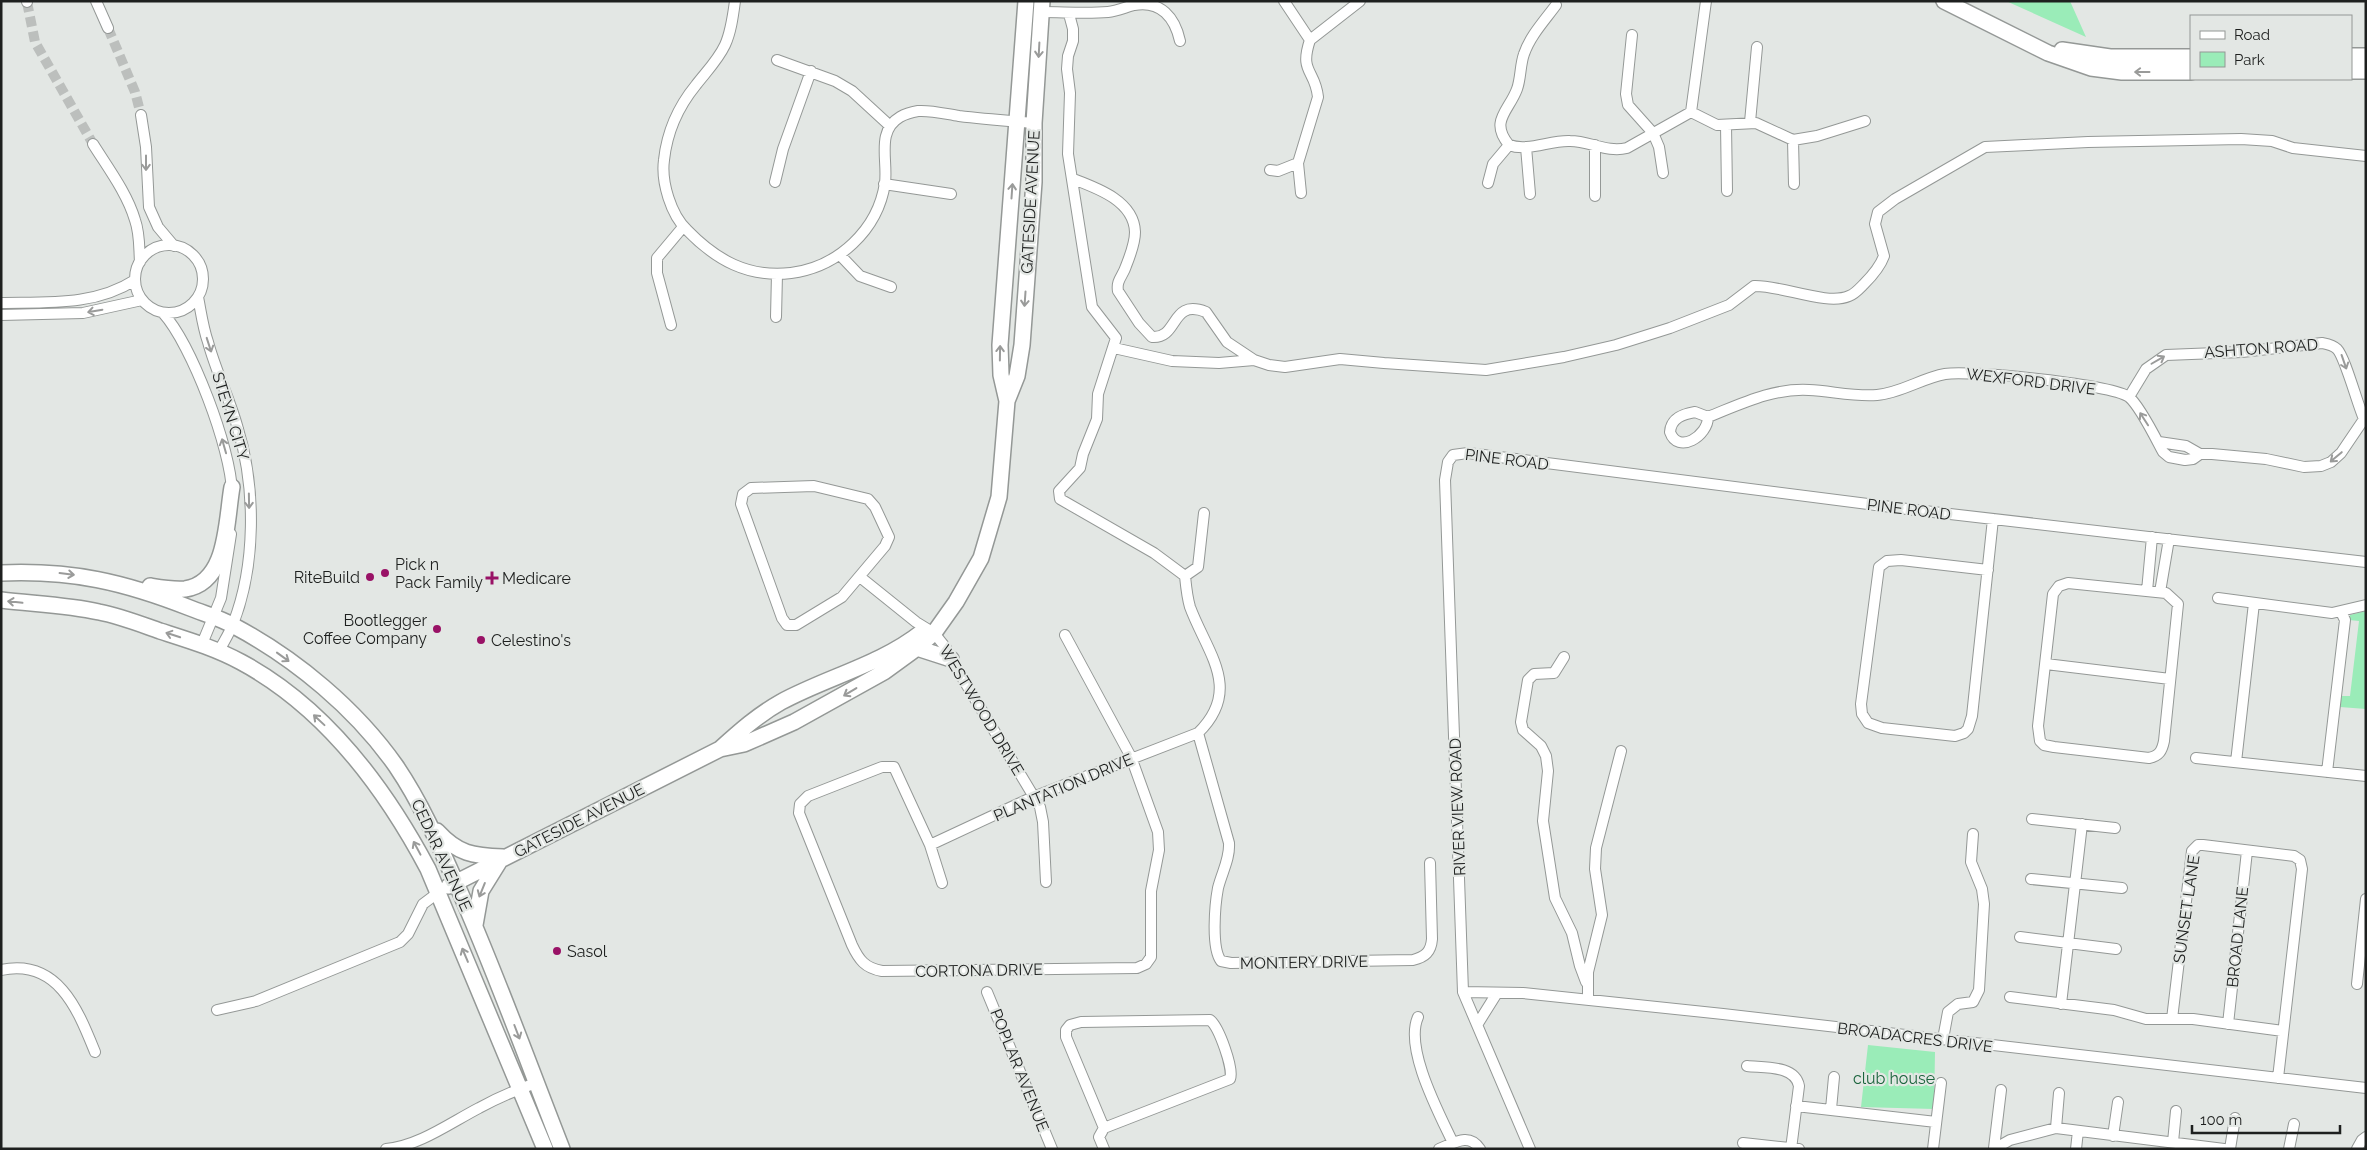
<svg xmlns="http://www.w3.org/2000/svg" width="2367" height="1150" viewBox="0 0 2367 1150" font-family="Raleway,sans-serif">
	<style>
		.green { fill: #9aecb8 }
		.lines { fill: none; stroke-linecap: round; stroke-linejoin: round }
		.street-tunnel { stroke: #bcbfbd; stroke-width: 10; stroke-dasharray: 10 5; stroke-linecap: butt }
		.street-casing { stroke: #949896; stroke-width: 12 }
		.secondary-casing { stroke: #949896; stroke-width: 18 }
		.street { stroke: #fff; stroke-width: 10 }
		.secondary { stroke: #fff; stroke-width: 15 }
		.oneway { stroke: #9a9b9a }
		.poi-dot { fill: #991266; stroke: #e3e7e4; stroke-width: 2 }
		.labels { text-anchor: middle; stroke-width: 4.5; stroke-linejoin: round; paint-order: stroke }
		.street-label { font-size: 16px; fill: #1e201f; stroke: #e3e7e4 }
		.poi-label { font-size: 16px; fill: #1e201f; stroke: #e3e7e4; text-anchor: start }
		.park-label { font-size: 16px; fill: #1b643d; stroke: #e3e7e4 }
	</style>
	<rect width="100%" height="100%" fill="#e3e7e4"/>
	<path class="green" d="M 2006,1 L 2070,1 L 2086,37 Z
		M 2366,611 L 2366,709 L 2340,707 L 2341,696 L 2350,696 L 2359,621 L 2349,620 L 2350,615 Z
		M 1868,1045 L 1935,1052 L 1934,1109 L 1861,1107 Z"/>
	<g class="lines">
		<path class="street-tunnel" d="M 27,2 L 35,42 L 93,144
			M 108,28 L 135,92 L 141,115"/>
		<g class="street-casing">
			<path id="street" d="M 27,1 L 27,2
				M 96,1 L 108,28
				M 735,1 C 733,16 731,32 725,45 C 718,60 706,72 696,85 C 678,107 667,132 664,160 C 661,182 671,215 687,230 C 716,260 748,278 791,273 C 838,267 878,230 885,183 C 888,160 876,131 900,117 C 905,114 912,112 918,111 C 931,110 946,114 959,116 C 984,119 1009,121 1034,123
				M 1284,1 L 1310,40
				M 1042,12 C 1064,12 1086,14 1108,12 C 1117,11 1126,7 1134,5 C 1161,0 1175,18 1180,41
				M 1632,35 L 1626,94 L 1628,105 L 1653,133 L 1659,147 L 1663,173
				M 1310,40 L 1360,1
				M 777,60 L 835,81 L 852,91 L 889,125
				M 1691,112 L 1717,125 L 1756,123 L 1793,140 L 1817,136 L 1865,121
				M 1691,112 L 1706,1
				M 141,115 L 146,147 L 149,207 L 158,227 L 174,246
				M 1750,122 L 1757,47
				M 1726,125 L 1727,191
				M 1793,140 L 1794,184
				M 93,144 C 108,168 127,193 135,220 C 140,234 139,248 140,262
				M 1509,145 C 1528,152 1550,140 1570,141 C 1590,141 1607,153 1627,148 L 1691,112
				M 1509,145 C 1489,121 1509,111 1517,89 C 1521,78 1520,65 1524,54 C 1530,36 1545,20 1556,5
				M 1526,147 L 1530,194
				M 1270,170 L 1278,171 L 1298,163
				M 1073,179 C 1097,188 1134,201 1135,232 C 1135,243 1130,256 1126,266 C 1123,276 1116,280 1118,291 L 1139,323 L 1152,337 C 1179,339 1170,298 1206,312 L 1227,342 L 1254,360 L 1269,365 L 1285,367 L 1340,359 L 1384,363 L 1486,370 L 1564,357 L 1616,345 L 1670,328 L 1729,305 L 1754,286 C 1781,285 1827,306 1849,296 C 1855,294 1860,288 1864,284 C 1873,275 1880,267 1884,256 L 1875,224 L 1878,212 L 1895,199 L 1985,147 L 2088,142 L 2241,139 L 2272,141 L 2293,148 L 2366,156
				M 775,182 L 783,149 L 811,71
				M 1488,183 L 1493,164 L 1509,145
				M 884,184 L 951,194
				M 1301,193 L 1298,163 L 1318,97 C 1315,69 1299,73 1310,40
				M 1595,196 L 1595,145
				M135 279a34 34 0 1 1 68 0a34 34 0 1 1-68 0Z
				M 840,255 L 860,276 L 891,287
				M 198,297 C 201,312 203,328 208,342 C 216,372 230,399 238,429 C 256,489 256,565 233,624 C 229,634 223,643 219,651
				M 1,303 C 47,302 95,306 135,280
				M 163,313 C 192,345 231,449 232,492
				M 1,315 L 83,313 L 142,300
				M 776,317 L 777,274
				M 671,325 L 657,273 L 657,258 L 683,227
				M 1114,348 L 1172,361 L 1219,363 L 1254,360
				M 2129,397 L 2146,369 L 2166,355 L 2242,352 L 2322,343 C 2327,344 2333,345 2337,349 C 2345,357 2357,403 2364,419
				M 1695,412 L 1708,417 C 1708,436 1678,455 1670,432 C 1671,418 1683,414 1695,412 Z
				M 1708,417 C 1741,404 1772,388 1809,390 C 1831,391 1855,397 1877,395 C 1901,393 1922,378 1945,374 C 1971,370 2111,384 2129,397 C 2140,406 2156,439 2163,452 L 2169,457 L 2185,460 L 2193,459 L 2200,454 L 2212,454 L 2266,459 L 2304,467 L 2321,466 L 2331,462 L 2341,453 L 2364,419
				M 2159,442 L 2186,446 L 2200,454
				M 814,486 L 868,499 L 875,507 L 889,537 L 885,546 L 842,597 L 796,625 L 787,625 L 782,618 L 741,504 L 743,494 L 751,488 Z
				M 1988,570 L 1901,560 L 1887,561 L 1879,567 L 1861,704 L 1862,714 L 1868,723 L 1882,728 L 1955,736 L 1964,733 L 1968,729 L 1972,716 L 1993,519
				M 1185,576 L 1198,567 L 1204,513
				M 860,577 L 916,622 L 934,633 L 946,648 L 951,659 L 1040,807 L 1043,822 L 1046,882
				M 2068,583 L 2166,593 L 2178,604 L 2164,741 C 2162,751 2159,756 2149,758 L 2054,747 L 2044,745 L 2040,741 L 2038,726 L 2053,594 L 2059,586 Z
				M 2147,591 L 2152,537
				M 2160,592 L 2169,539
				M 2218,598 L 2332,613 L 2366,605
				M 202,644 L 221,598 L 231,534
				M 1564,657 L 1554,673 L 1534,674 L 1528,680 L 1521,722 L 1523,730 L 1541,746 L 1546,756 L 1548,771 L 1543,821 L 1555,898 L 1572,933 L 1580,966 L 1586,982
				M 2046,664 L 2170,679
				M 1198,733 L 1229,843 C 1230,859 1222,872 1218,888 C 1215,904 1211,948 1221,961 L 1231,963 L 1413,960 C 1425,957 1431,952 1432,939 L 1430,863
				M 2196,758 L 2366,776
				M 2236,762 L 2254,603
				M 2327,772 L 2345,620 L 2341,612
				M 2032,819 L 2115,828
				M 930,845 L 1033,797 L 1198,733 C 1243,689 1207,653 1190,607 C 1187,597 1186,586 1185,576 L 1154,553 L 1060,499 L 1059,491 L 1080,468 L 1083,454 L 1097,419 L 1098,394 L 1116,338 L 1092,307 L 1068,154 L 1070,93 L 1067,69 L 1068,56 L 1073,41 L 1073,29 L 1069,14
				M 2031,879 L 2122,888
				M 942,883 L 930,845 L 894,767 L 882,767 L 808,796 L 800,804 L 799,813 L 852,945 C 859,960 865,968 882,971 L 1137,968 L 1146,964 L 1151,957 L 1151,891 L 1159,850 L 1158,832 L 1131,757 L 1065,635
				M 2020,937 L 2116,949
				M 1,970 C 58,958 78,1010 95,1052
				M 2357,984 L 2366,899
				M 987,992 L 1052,1149
				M 1463,992 L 1523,993 L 1723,1014 L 2366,1088
				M 2010,997 L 2114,1010 L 2146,1019 L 2193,1019 L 2283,1031
				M 1588,1000 L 1588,972 L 1602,915 L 1595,869 L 1596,848 L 1621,751
				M 2061,1004 L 2082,824
				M 217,1010 L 256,1001 L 400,942 L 408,934 L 423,904 L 439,892
				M 1418,1017 C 1404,1048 1439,1113 1453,1143
				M 2172,1019 L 2192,851 L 2198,845 L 2203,845 L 2294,856 L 2300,860 L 2302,869 L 2278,1078
				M 2228,1024 L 2247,851
				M 1477,1025 L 1497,993
				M 1943,1039 L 1948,1012 L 1958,1004 L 1973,1002 L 1979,990 L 1984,904 L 1982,889 L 1971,862 L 1973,834
				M 1747,1066 C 1764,1068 1795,1065 1799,1086 L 1791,1149
				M 1796,1106 L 1936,1122
				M 1831,1109 L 1834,1077
				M 1104,1128 L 1066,1037 L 1066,1030 L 1070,1025 L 1081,1022 L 1210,1020 C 1219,1027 1234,1069 1230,1079 L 1104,1128 L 1099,1137 L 1104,1149
				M 2056,1128 L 2059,1093
				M 2113,1136 L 2118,1102
				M 2173,1142 L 2176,1111
				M 1743,1143 L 1799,1149
				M 1994,1148 L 2001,1090
				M 386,1149 C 419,1146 450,1123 479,1108 C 497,1098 516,1090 536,1083
				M 1439,1149 C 1454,1143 1469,1132 1480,1149
				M 1530,1149 L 1463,992 L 1445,480 L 1448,462 L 1453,455 L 1468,453 L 1907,509 L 2366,562
				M 1933,1149 L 1941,1083
				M 1994,1149 L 2010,1140 L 2056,1128 L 2224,1149
				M 2076,1149 L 2078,1131
				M 2230,1149 L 2235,1118
				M 2289,1149 L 2294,1124
				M 2357,1149 L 2362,1140 L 2366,1137"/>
		</g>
		<g class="secondary-casing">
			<path id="secondary" d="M 1944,1 L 2048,53 L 2091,68 L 2122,72 L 2191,72
				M 2062,50 L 2110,57 L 2191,57
				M 2351,56 L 2366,56
				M 2351,71 L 2366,71
				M 1007,401 L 1001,375 L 1000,345 L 1026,1
				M 1,573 C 72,570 124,582 190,608 C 205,614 220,618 234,626 C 296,659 356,709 396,766 C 421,803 438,842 456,883 C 495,970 527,1060 562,1149
				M 150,586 C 162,588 173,590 185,589 C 228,583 226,521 232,487
				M 1,600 C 34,604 67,605 99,612 C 120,616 140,624 160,631 C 188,640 215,648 241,662 C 325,707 385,788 428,869 L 545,1149
				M 917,648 L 951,659
				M 720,749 L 744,744 L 794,722 L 884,672 L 917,648 L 934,633 L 956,602 L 981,558 L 999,497 L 1007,401 L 1017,376 L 1022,345 L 1034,182 L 1034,123 L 1042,1
				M 437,831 C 458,854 473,856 503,857
				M 449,886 L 720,749 C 740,731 758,715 781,702 C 827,677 880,665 922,632
				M 475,925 L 481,891 L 499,862"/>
		</g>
		<use href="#street" class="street"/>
		<use href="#secondary" class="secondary"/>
	</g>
	<defs><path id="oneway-shaft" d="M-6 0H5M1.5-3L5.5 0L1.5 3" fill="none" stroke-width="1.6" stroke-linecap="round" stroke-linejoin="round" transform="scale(1.25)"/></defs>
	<g class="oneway">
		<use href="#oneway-shaft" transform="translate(1039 50) rotate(93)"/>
		<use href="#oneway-shaft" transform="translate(2142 72) rotate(180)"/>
		<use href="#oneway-shaft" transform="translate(146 163) rotate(90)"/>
		<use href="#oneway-shaft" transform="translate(1012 191) rotate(-86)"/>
		<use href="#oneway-shaft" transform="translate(1025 299) rotate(94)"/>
		<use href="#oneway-shaft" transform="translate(95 311) rotate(170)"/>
		<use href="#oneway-shaft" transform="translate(209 345) rotate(72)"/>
		<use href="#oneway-shaft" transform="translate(1000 353) rotate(-89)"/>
		<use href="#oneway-shaft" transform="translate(2158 360) rotate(-30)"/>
		<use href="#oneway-shaft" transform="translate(2344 362) rotate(71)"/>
		<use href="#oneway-shaft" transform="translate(2144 419) rotate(-123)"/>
		<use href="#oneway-shaft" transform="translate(224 446) rotate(-106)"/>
		<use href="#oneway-shaft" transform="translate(2336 457) rotate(140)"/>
		<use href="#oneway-shaft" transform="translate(249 501) rotate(89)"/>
		<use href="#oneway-shaft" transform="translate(67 574) rotate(7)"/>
		<use href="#oneway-shaft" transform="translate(15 602) rotate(-174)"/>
		<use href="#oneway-shaft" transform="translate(173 635) rotate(-162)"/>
		<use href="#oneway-shaft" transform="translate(283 657) rotate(36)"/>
		<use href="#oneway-shaft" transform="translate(850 692) rotate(149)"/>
		<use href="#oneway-shaft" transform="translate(319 720) rotate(-137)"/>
		<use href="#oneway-shaft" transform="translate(417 848) rotate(-118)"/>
		<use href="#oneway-shaft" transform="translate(482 890) rotate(112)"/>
		<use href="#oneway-shaft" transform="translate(465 955) rotate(-113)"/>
		<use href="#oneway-shaft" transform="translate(517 1032) rotate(69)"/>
	</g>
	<g class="poi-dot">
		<circle cx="385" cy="573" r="5"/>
		<circle cx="370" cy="577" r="5"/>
		<path d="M489.5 570.5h5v5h5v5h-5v5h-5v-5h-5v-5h5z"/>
		<circle cx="437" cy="629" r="5"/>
		<circle cx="481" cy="640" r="5"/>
		<circle cx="557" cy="951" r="5"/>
	</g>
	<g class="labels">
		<g class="street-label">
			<text transform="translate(1030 202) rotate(-87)" y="6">GATESIDE AVENUE</text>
			<text transform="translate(2261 348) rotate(-4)" y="6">ASHTON ROAD</text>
			<text transform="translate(2031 381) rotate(7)" y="6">WEXFORD DRIVE</text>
			<text transform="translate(231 416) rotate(73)" y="6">STEYN CITY</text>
			<text transform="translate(1507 459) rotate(7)" y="6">PINE ROAD</text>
			<text transform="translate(1909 509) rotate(7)" y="6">PINE ROAD</text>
			<text transform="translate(982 710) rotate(59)" y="6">WESTWOOD DRIVE</text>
			<text transform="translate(1063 787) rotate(-23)" y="6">PLANTATION DRIVE</text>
			<text transform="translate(1457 807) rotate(-92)" y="6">RIVER VIEW ROAD</text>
			<text transform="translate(579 820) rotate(-27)" y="6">GATESIDE AVENUE</text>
			<text transform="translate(442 855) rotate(65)" y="6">CEDAR AVENUE</text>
			<text transform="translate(2186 909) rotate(-82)" y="6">SUNSET LANE</text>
			<text transform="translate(2237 937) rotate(-84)" y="6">BROAD LANE</text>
			<text transform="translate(1304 962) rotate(-1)" y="6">MONTERY DRIVE</text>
			<text transform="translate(979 970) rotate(-1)" y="6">CORTONA DRIVE</text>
			<text transform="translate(1915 1037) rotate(7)" y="6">BROADACRES DRIVE</text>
			<text transform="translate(1020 1070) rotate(68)" y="6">POPLAR AVENUE</text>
		</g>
		<g class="poi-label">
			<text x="395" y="570">Pick n<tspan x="395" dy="18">Pack Family</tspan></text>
			<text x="360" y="583" text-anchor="end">RiteBuild</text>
			<text x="502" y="584">Medicare</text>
			<text x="427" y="626" text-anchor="end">Bootlegger<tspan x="427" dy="18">Coffee Company</tspan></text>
			<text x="491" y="646">Celestino's</text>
			<text x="567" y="957">Sasol</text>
		</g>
		<g class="park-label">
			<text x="1894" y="1084">club house</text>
		</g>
	</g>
	<rect width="2367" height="1150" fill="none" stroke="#1e201f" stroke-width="5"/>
	<rect x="2190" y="15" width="162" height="65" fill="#e3e7e4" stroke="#949795"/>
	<rect x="2200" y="31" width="25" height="8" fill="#ffffff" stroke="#949795"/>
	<text x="2234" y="40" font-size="15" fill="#1e201f">Road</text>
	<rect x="2200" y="52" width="25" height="15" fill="#9aecb8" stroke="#949795"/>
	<text x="2234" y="65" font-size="15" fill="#1e201f">Park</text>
	<path d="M2192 1125v8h148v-8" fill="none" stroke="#1e201f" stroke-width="2.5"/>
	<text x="2200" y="1125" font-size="15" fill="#1e201f" stroke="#e3e7e4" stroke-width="4" paint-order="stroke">100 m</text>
</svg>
